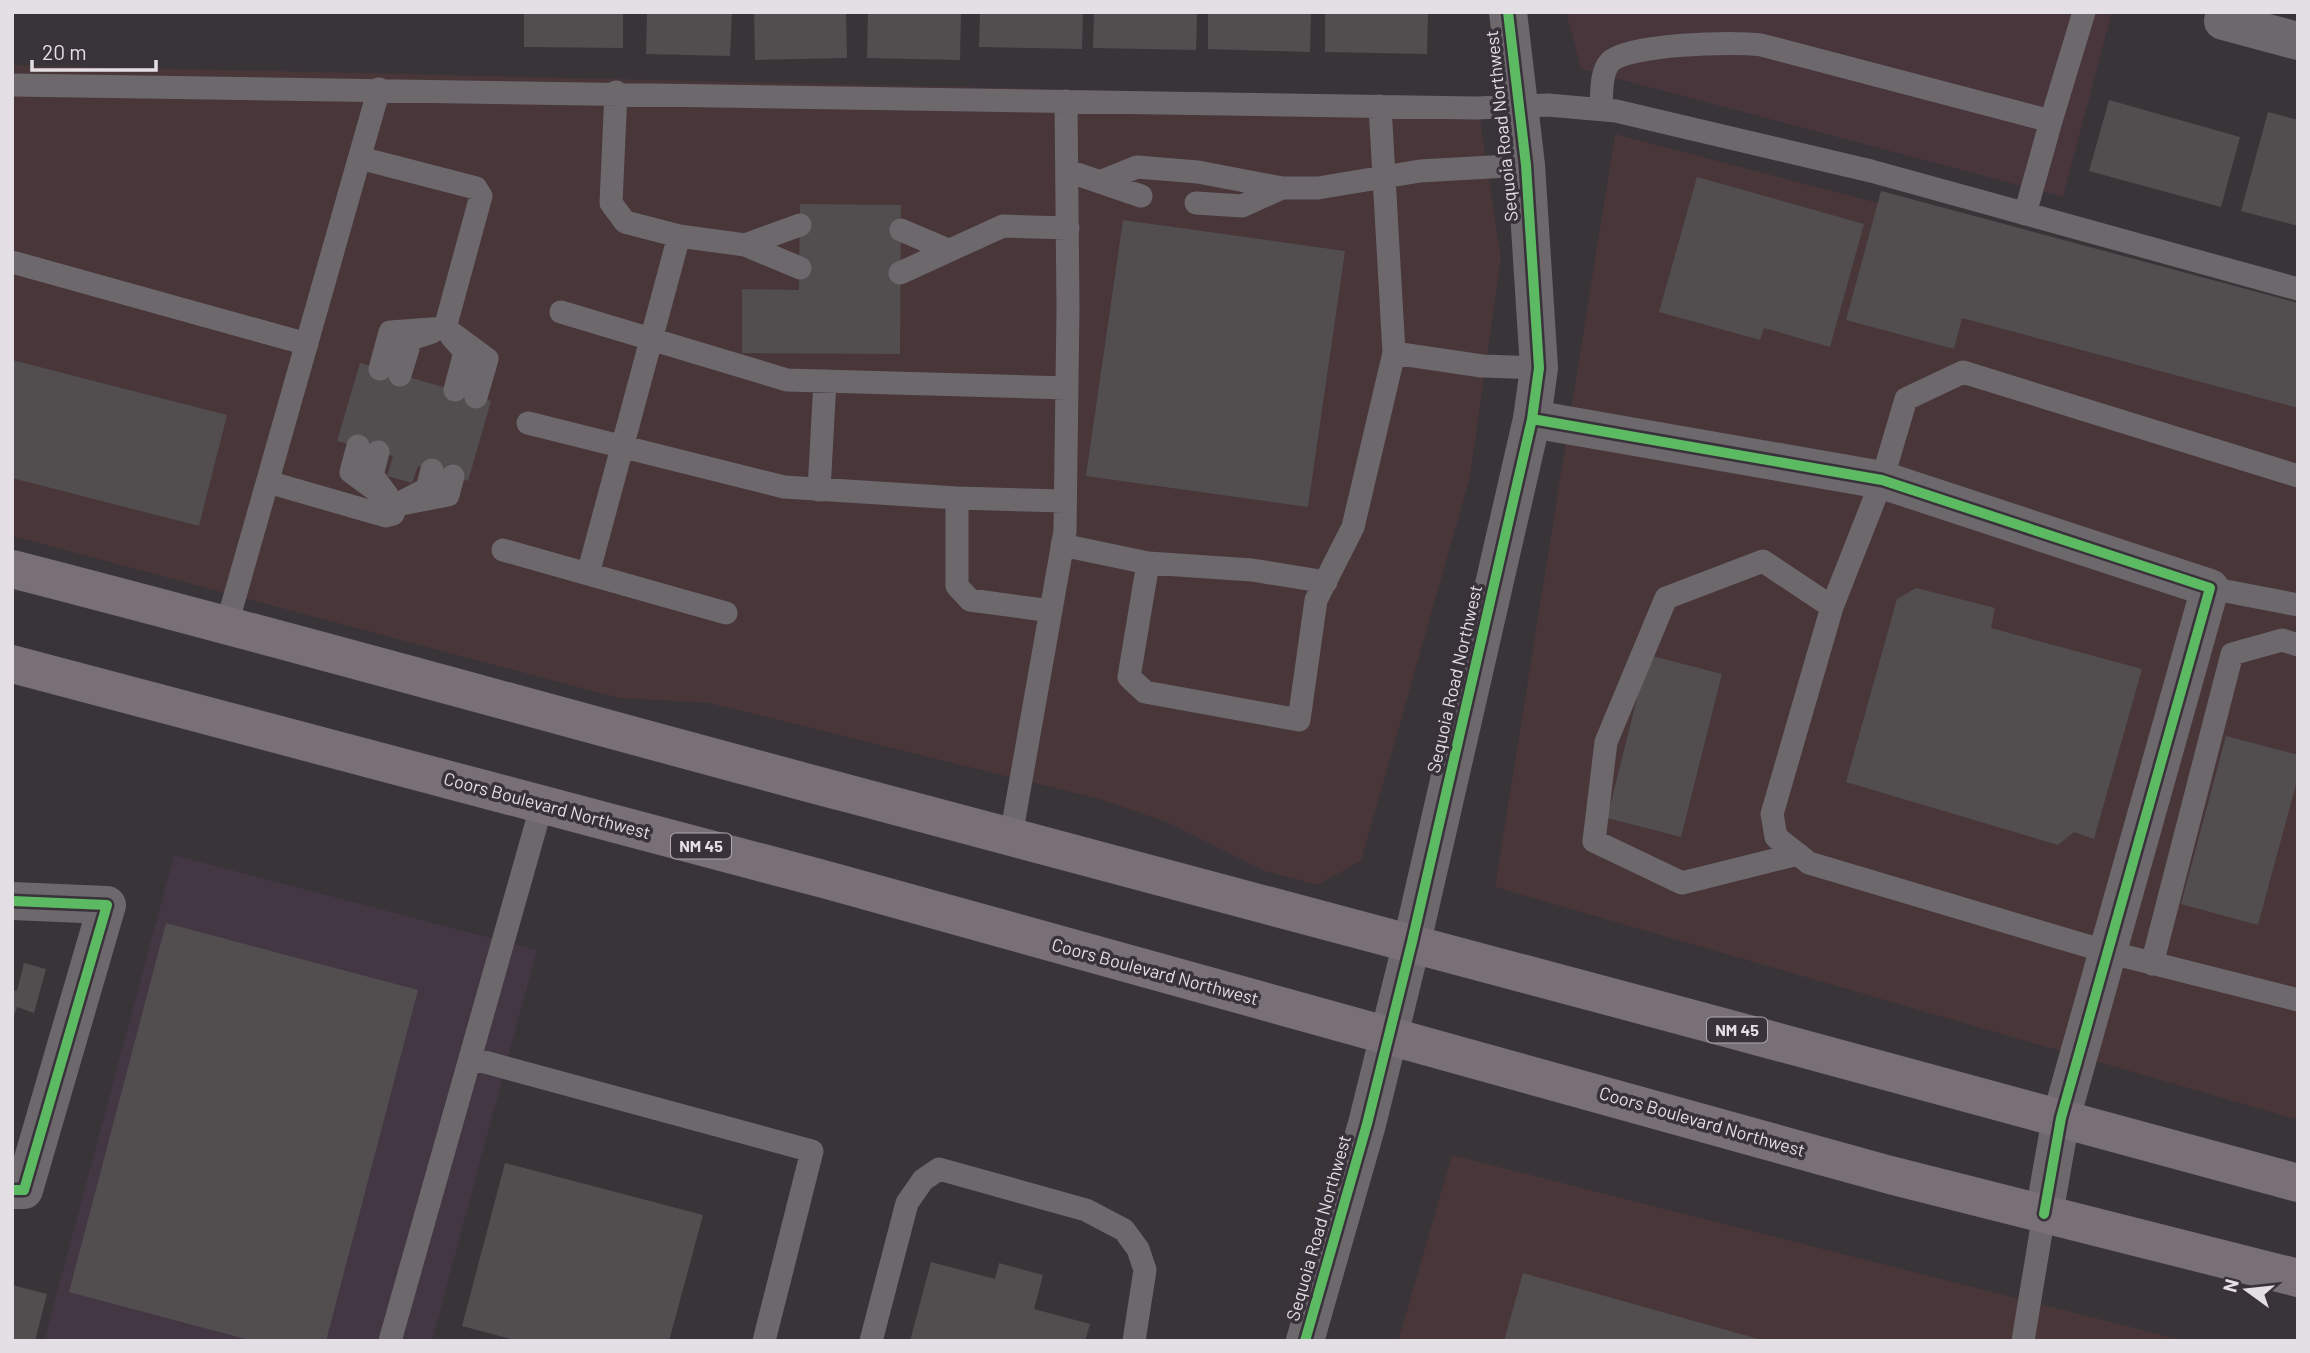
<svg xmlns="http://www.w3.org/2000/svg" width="2310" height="1353" viewBox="0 0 2310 1353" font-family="Barlow,sans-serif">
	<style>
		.commercial { fill: #483639 }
		.built { fill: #423743 }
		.education { fill: #48363c }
		.building { fill: #524e4f }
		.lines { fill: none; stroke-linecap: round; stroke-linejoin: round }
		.service { stroke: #6c686c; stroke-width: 23 }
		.minor { stroke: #6c686c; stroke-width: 38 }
		.tertiary { stroke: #6c686c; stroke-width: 38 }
		.primary { stroke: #787076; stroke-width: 38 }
		.cycleway-casing { stroke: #39323a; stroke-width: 15 }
		.cycleway { stroke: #5cba63; stroke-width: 10 }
		.labels { text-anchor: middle; stroke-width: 7; stroke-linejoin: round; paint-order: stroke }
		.shield { fill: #39323a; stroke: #b1abb1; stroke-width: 2 }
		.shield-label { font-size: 16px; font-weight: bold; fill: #e4dfe4 }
		.street-label { font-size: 18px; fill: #e4dfe4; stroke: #39323a }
	</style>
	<rect width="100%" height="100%" fill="#383438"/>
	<path class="commercial" d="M 12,65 L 1477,99 L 1501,258 L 1470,477 L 1361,861 L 1317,885 L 1265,871 L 1167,822 L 1099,799 L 709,703 L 618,698 L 12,536 Z
		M 1615,134 L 2298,313 L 2298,1120 L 1495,887 Z
		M 1452,1155 L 2186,1341 L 1398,1341 Z"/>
	<path class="built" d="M 174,855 L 537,950 L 432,1341 L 44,1341 Z"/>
	<path class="education" d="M 1566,12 L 2112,12 L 2063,197 L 1581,69 Z"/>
	<path class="building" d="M 524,12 L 623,12 L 623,48 L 524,47 Z
		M 647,12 L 732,12 L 730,56 L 646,54 Z
		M 754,12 L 846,12 L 847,58 L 755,60 Z
		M 868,12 L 961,12 L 960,60 L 867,58 Z
		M 980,12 L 1083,12 L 1082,49 L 979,47 Z
		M 1094,12 L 1197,12 L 1196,50 L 1093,48 Z
		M 1208,12 L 1311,12 L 1310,52 L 1208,49 Z
		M 1325,12 L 1428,12 L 1427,54 L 1325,52 Z
		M 2109,100 L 2240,137 L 2221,207 L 2089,171 Z
		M 2268,112 L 2298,120 L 2298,226 L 2241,211 Z
		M 1697,177 L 1864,224 L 1830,347 L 1764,328 L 1760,340 L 1659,312 Z
		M 1881,191 L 2298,303 L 2298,408 L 1962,318 L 1954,349 L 1846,320 Z
		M 800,204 L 901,205 L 900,354 L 742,353 L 742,289 L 799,290 Z
		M 1123,220 L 1345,251 L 1308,507 L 1086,476 Z
		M 12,360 L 227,415 L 199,526 L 12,478 Z
		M 360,363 L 491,401 L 468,481 L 418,466 L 412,483 L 387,476 L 393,456 L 337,441 Z
		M 1916,588 L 1995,608 L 1991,628 L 2142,669 L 2094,839 L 2074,832 L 2058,845 L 1846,782 L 1897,599 Z
		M 1648,655 L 1722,674 L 1681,837 L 1607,818 Z
		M 2226,736 L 2298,755 L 2298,777 L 2258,925 L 2181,904 Z
		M 166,923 L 418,990 L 326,1341 L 253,1341 L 69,1292 Z
		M 24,963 L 46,969 L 34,1013 L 17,1007 L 12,1021 L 12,990 L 17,991 Z
		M 505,1163 L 703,1215 L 669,1341 L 518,1341 L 462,1326 Z
		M 931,1262 L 995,1279 L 999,1263 L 1043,1275 L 1034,1309 L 1090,1324 L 1085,1341 L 910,1341 Z
		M 1523,1273 L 1762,1340 L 1761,1341 L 1504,1341 Z
		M 12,1285 L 47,1294 L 35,1341 L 12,1341 Z"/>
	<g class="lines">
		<path class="service" d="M 12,85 L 1476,108 L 1548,105 L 1616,111 L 1871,171 L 2298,289
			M 616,92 L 611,203 L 625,222 L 679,236 L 745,245 L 800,268
			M 1380,106 L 1394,353
			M 1601,109 C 1602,95 1600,73 1610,62 C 1627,44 1735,41 1761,45 L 2051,121 L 2025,214
			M 2051,121 L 2084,12
			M 360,158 L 476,188 L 481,196 L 445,328
			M 1068,171 L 1141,196
			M 1100,182 L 1137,167 L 1198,172 L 1282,188
			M 1196,203 L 1242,206 L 1282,188 L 1318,188 L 1420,171 L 1526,165
			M 901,230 L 948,250
			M 745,245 L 800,225
			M 12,262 L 307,344
			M 900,273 L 1003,226 L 1068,228
			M 561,312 L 787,380 L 1067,388
			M 451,336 L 465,352 L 455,390
			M 380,369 L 390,332 L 445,328 L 487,359 L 476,397
			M 400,375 L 411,339 L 432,332
			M 528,423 L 784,487 L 957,498 L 957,586 L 970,600 L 1051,611
			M 358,446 L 351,472 L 396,505 L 448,495 L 453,476
			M 378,452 L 372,475 L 387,495
			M 2298,476 L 1963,372 L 1906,399 L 1882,480 L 1832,607 L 1772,814 L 1776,837 L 1809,863 L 2108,952 L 2298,1000
			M 268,482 L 386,516 L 393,514 L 396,505 L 427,489 L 432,470
			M 819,490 L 825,381
			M 957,498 L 1065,501
			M 1062,545 L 1148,563 L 1252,570 L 1326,582
			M 503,550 L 726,613
			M 1148,563 L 1129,677 L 1145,692 L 1299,720 L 1316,600 L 1353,527 L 1394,353 L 1482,366 L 1539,368
			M 588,574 L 679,236
			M 2210,588 L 2298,605
			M 227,624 L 379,89
			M 1011,836 L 1065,531 L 1068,308 L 1066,101
			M 1798,854 L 1682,883 L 1594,841 L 1606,742 L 1666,598 L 1763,561 L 1832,607
			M 2152,964 L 2232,654 L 2282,640 L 2298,645
			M 470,1058 L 812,1151 L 764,1341
			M 390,1341 L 542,804
			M 871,1341 L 907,1203 L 923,1180 L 939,1169 L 1086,1210 L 1124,1230 L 1138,1249 L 1145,1270 L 1134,1341
			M 2023,1341 L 2044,1214"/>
		<path class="minor" d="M 1532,419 L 1882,480 L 2210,588 L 2061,1118 L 2044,1214
			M 12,901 L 107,905 L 24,1190 L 12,1190"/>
		<path class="tertiary" d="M 2223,21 L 2298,41
			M 1305,1341 L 1367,1124 L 1412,942 L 1532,419 L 1539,368 L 1526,165 L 1508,12"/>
		<path class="primary" d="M 12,569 C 293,641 571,720 850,794 C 1333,922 1816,1051 2298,1183
			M 12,664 L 827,880 L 1890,1175 L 2298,1278"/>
		<g class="cycleway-casing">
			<path id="cycleway" d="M 1532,419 L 1882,480 L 2210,588 L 2061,1118 L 2044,1214
				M 12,901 L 107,905 L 24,1190 L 12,1190
				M 1305,1341 L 1367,1124 L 1412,942 L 1532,419 L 1539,368 L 1526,165 L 1508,12"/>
		</g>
		<use href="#cycleway" class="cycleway"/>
	</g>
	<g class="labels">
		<g class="shield">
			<rect x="671" y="833.5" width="60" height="25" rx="5"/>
			<rect x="1707" y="1017.5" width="60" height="25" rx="5"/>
		</g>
		<g class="shield-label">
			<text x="701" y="852">NM 45</text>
			<text x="1737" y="1036">NM 45</text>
		</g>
		<g class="street-label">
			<text transform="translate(1502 126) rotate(-96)" y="6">Sequoia Road Northwest</text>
			<text transform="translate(1455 679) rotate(-77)" y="6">Sequoia Road Northwest</text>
			<text transform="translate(547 806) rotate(15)" y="6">Coors Boulevard Northwest</text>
			<text transform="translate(1155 972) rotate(15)" y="6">Coors Boulevard Northwest</text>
			<text transform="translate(1702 1122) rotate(16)" y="6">Coors Boulevard Northwest</text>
			<text transform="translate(1319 1228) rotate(-74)" y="6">Sequoia Road Northwest</text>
		</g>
	</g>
	<rect width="2310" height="1353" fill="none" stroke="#e4dfe4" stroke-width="28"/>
	<g transform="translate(2247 1290) rotate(285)" stroke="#39323a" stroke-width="5" paint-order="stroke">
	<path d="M0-5L12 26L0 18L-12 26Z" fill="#e4dfe4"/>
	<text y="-10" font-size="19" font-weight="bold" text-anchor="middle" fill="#e4dfe4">N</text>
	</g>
	<path d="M32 60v10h124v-10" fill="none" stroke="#e4dfe4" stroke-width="3.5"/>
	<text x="42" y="60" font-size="21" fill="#e4dfe4" stroke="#39323a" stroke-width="5" paint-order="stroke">20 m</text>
</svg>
